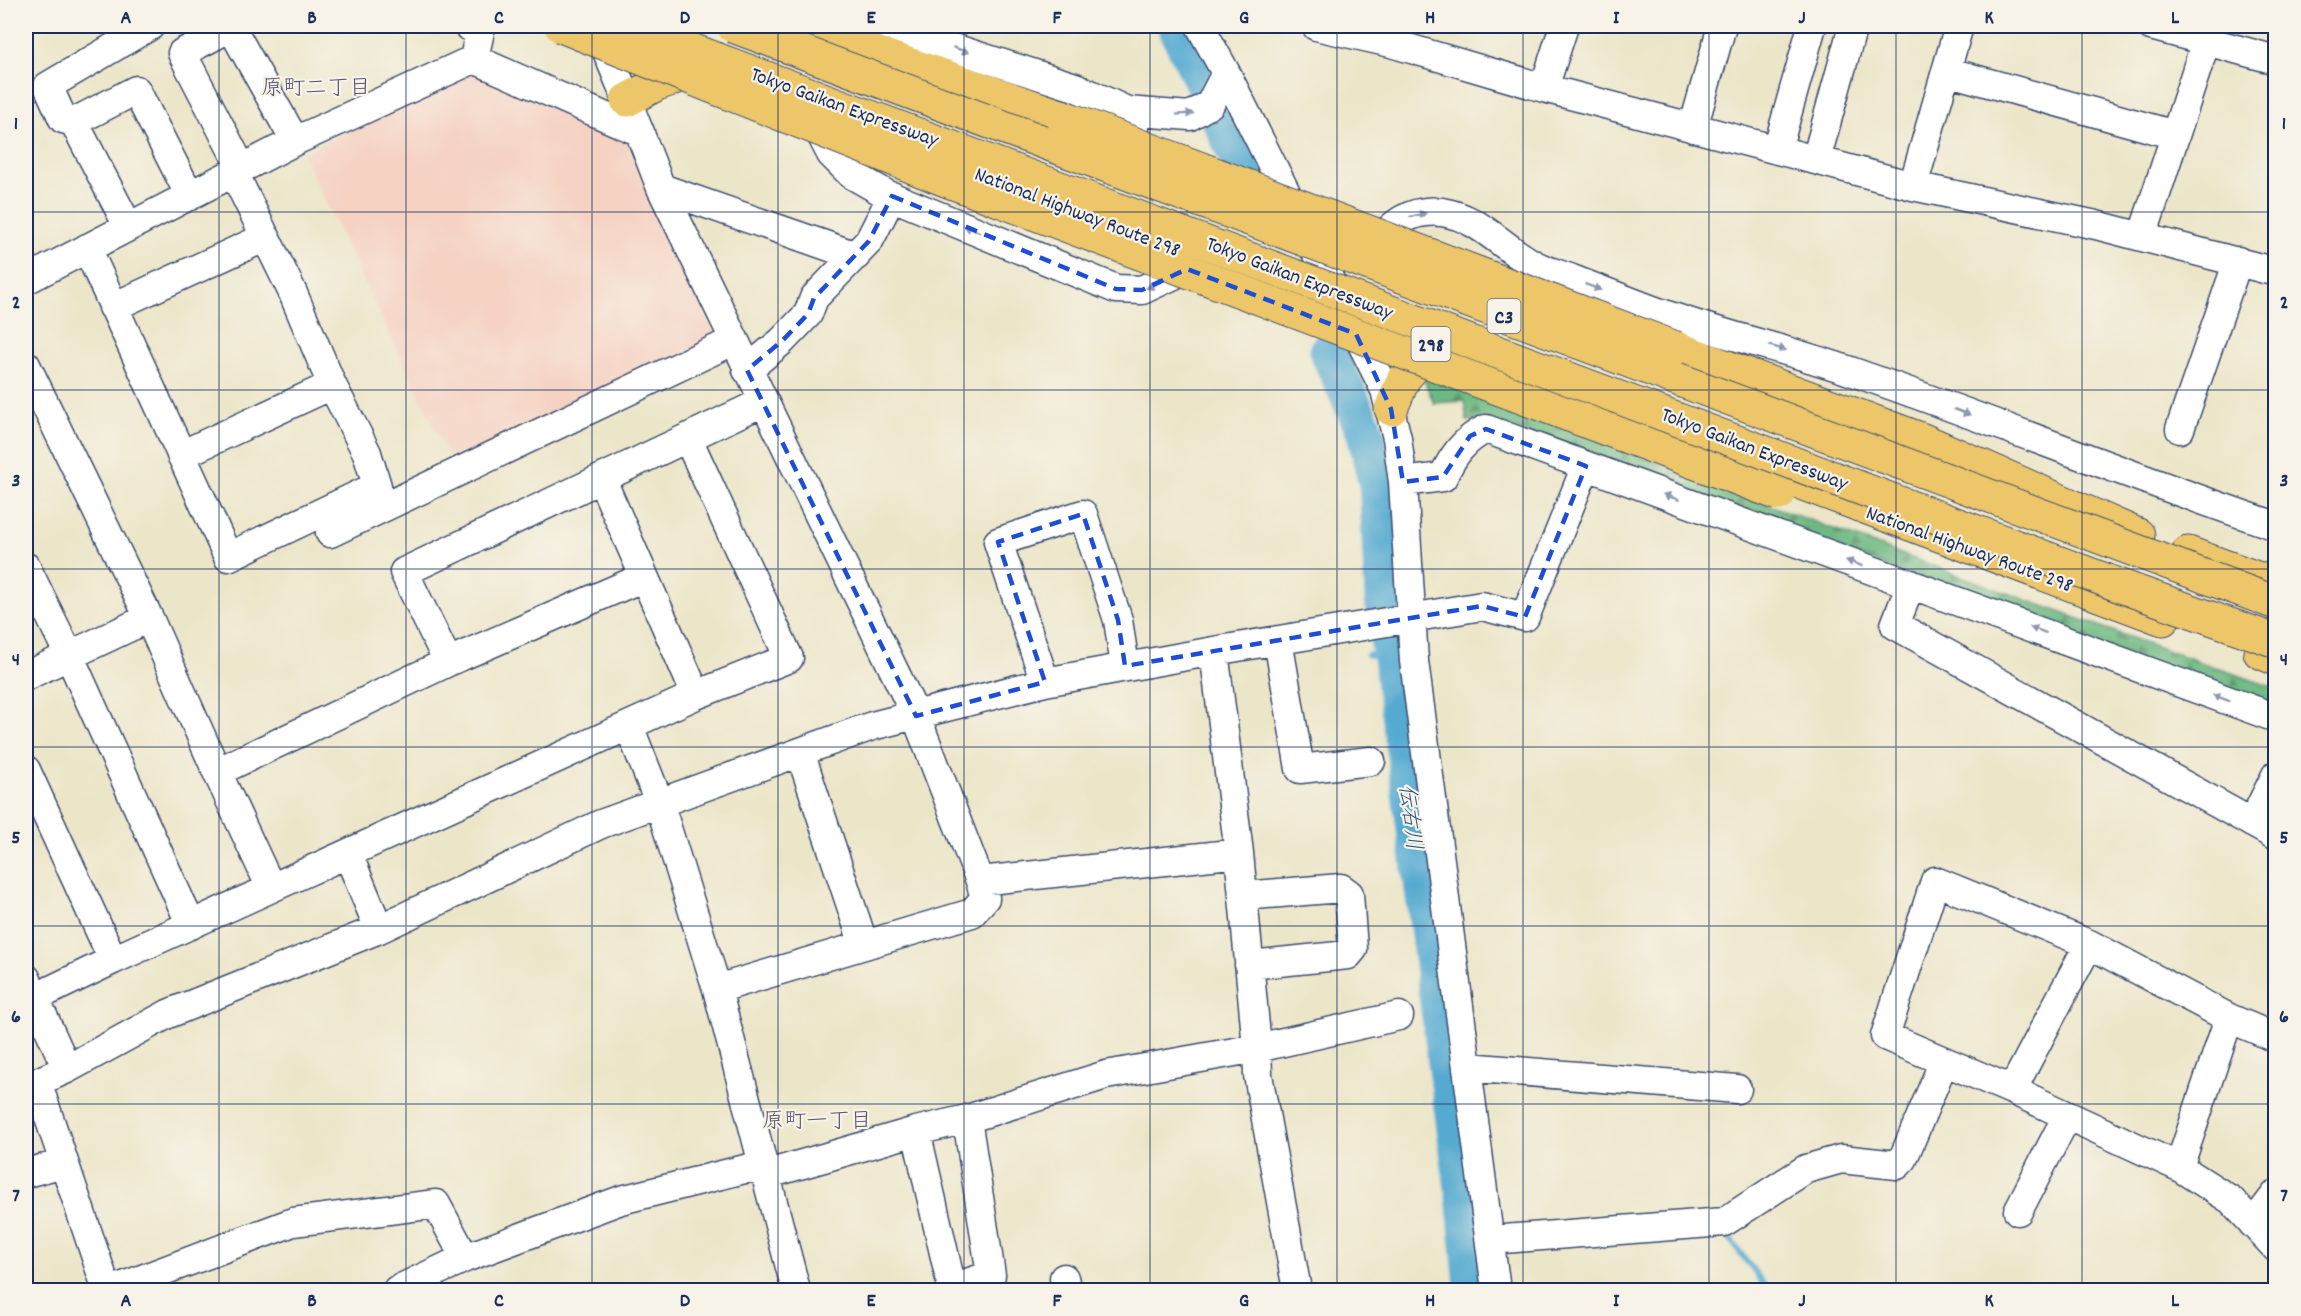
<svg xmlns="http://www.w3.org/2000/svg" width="2301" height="1316" viewBox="0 0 2301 1316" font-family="Dekko,'Klee One',sans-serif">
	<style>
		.built { fill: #f5d2c2 }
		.forest { fill: url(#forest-firs); stroke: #447470; stroke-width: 1.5 }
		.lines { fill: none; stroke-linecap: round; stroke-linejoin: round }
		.stream { stroke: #55aad1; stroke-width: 6 }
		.river { stroke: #55aad1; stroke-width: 38 }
		.minor-casing { stroke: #3a4a6e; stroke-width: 31 }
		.highway-casing { stroke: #3a4a6e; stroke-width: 35 }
		.minor { stroke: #fff; stroke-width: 28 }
		.highway { stroke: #ecc669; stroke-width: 33 }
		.highway-bridge-casing { stroke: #3a4a6e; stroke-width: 35; stroke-linecap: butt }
		.highway-bridge { stroke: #ecc669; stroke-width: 33 }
		.oneway { fill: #8d97ae }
		.marked { fill: none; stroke: #1d4ed8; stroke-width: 4.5; stroke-dasharray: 12 8; stroke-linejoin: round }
		.grid { fill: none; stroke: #1b2f5e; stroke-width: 1.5; stroke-opacity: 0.55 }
		.labels { text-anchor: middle; stroke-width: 4.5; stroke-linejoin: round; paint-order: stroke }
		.shield { fill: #f7f3e8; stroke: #5d6a87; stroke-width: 1.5 }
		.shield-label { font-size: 20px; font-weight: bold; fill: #1b2f5e }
		.street-label { font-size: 21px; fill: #1b2f5e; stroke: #f7f3e8 }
		.neighbourhood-label { font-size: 22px; fill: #5a5570; stroke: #f7f3e8 }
		.water-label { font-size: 22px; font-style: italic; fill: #2c5480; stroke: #f7f3e8 }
		.neatline { fill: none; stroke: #1b2f5e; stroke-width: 2 }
		.grid-label { font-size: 20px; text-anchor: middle; font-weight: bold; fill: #1b2f5e }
	</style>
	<defs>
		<pattern id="forest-firs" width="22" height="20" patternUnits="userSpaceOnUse" patternTransform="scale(1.5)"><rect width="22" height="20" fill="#6eb982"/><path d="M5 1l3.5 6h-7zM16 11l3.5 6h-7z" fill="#5a976e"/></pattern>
	</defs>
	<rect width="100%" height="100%" fill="#f7f3e8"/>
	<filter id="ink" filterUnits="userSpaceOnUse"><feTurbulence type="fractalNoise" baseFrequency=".0167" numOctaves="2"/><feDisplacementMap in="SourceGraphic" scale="12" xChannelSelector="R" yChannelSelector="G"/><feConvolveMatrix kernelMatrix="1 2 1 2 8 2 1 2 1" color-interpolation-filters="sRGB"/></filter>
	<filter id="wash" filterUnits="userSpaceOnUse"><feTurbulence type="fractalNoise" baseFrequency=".008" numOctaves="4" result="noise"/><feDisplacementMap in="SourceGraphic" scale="24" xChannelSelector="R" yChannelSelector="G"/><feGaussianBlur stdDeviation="1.35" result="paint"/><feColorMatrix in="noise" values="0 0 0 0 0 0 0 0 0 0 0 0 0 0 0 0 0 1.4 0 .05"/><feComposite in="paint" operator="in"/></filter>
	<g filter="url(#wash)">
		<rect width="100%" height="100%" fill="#ece6c9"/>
		<path class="built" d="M 476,71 L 625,138 L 716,336 L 452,463 L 302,153 Z"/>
		<path class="forest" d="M 1425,374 C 1707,482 1990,590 2275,688 L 2275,710 L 1491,420 L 1467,421 L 1464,401 L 1434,403 L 1424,380 Z"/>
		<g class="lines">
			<path class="stream" d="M 1368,655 L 1390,655
				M 1730,1239 L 1768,1290"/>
			<path class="river" d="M 1176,26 L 1206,88
				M 1218,114 L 1254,192
				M 1328,351 L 1365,431 L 1378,487 L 1384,607 L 1403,736 L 1465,1200 L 1474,1290"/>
		</g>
	</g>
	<g filter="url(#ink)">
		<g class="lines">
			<g class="minor-casing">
				<path id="minor" d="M 468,26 L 480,31 L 474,59
					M 885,26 L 1075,87 L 1127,111 L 1145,161
					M 1200,26 L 1226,73 L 1385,390 L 1397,438 L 1403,482 L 1414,661 L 1496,1290
					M 1316,26 L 1391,43 L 1544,88 L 1913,186 L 2096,225 L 2276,272
					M 2151,26 L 2276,60
					M 598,30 L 627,100 L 661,188 L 916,716 L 980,881 L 1239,853
					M 1946,71 L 2175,135
					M 1544,88 L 1564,26
					M 1127,111 L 1190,116 L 1210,104 L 1226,73
					M 812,117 L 831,154 L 851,174 L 888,195 L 1116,289 L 1142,290 L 1199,263
					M 74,122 L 63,119 L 48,86 L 150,26
					M 1693,128 L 1722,26
					M 1777,150 L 1812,26
					M 1816,160 L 1853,26
					M 242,169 L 182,53 L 231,27 L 295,141
					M 1913,186 L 1959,26
					M 661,188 L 856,256
					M 128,226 L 74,122 L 136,90 L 190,196
					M 2142,237 L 2206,41 L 2208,26
					M 87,248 L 228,557 L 377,486 L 367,453 L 332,385 L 292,291 L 234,173
					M 1372,248 C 1391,225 1410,208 1442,212 C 1481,218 1502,248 1535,265 C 1546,271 1560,274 1572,279 C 1598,289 1624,299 1650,309 C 1717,334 1788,349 1856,373 C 1997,422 2134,478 2276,526
					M 26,280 L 295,141 L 474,59 L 640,132
					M 113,307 L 266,237
					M 26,365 L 149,618 L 217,772 L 271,888
					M 747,370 L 782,341 L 808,314 L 814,298 L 869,241 L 892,196
					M 2180,429 L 2238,261
					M 181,455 L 332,385
					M 602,480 L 696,695
					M 1403,482 L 1443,477 C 1453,455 1465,439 1486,429 L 2276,718
					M 330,533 L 733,341
					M 26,567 L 69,655 L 191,925
					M 1911,584 L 1895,625 L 2276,836
					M 1278,640 L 1300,769 L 1371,761
					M 1214,651 L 1239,853 L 1257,1048 L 1258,1075 L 1297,1290
					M 448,662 L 404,572 L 763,402
					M 26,676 L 149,618
					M 1045,682 L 998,542 L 1083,514 L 1118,620 L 1125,666
					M 629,726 L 659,802 L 717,989 L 796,1290
					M 800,752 L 864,945
					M 26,770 L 113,960
					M 217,772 L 448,662 L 644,577
					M 2252,823 L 2276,775
					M 348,854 L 379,929
					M 1243,896 L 1341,888 L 1349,894 L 1353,949 L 1348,955 L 1249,965
					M 26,978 L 67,1069
					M 717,989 L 972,913 L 985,898 L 980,881
					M 26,1002 L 113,960 L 696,695 L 789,658 L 688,439
					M 2229,1018 L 2089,944 L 1935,881 L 1885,1036 L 2012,1090 L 2179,1167 L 2231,1200 L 2276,1248
					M 1467,1067 L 1737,1089
					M 37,1082 L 107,1290
					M 26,1087 L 67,1069 L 168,1014 L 379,929 L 601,824 L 872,726 L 1045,682 L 1214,651 L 1482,606 L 1525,617 L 1586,466
					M 2012,1090 L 2089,944
					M 916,1131 L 952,1288 L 991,1275 L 967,1119
					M 2179,1167 L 2229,1018 L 2276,1038
					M 26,1173 L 64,1163
					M 2018,1211 L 2067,1116
					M 2253,1224 L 2276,1194
					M 1490,1240 L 1724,1222 L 1806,1169 L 1841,1159 L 1897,1165 L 1903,1159 L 1944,1061
					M 1064,1278 L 1067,1290
					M 113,1290 L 293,1222 L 436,1204 L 465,1258
					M 397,1290 L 465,1258 L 621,1200 L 749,1168 L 775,1172 L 916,1131 L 967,1119 L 1106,1075 L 1257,1048 L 1399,1016"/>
			</g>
			<g class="highway-casing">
				<path id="highway" d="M 779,26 L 833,46
					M 814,32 L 1061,116
					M 627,100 L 657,84 L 672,79 L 689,64
					M 1676,348 L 1923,440 L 2138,535
					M 1391,409 L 1404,378 L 1433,345
					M 1689,441 L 2163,619
					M 2188,553 L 2276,585
					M 2260,652 L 2276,659"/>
			</g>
			<use href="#minor" class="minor"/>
			<use href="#highway" class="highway"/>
			<g class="highway-bridge-casing">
				<path id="highway-bridge" d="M 561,26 L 943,179 L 1779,494
					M 628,26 L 2137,592 L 2276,641
					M 733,26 L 2276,603
					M 1061,116 L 1676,348"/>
			</g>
			<use href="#highway-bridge" class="highway-bridge"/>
		</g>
		<defs><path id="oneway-solid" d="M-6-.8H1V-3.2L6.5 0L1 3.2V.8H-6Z" transform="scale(1.5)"/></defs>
		<g class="oneway">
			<use href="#oneway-solid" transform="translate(961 50) rotate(18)"/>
			<use href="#oneway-solid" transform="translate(1185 114) rotate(-4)"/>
			<use href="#oneway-solid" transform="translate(1418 215) rotate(-14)"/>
			<use href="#oneway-solid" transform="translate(972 229) rotate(-158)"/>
			<use href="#oneway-solid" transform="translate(1154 285) rotate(155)"/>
			<use href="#oneway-solid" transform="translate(1593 287) rotate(21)"/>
			<use href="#oneway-solid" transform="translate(1778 348) rotate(15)"/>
			<use href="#oneway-solid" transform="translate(1962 412) rotate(20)"/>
			<use href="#oneway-solid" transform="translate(1671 497) rotate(-160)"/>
			<use href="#oneway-solid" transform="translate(1854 563) rotate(-160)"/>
			<use href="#oneway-solid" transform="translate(2038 630) rotate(-160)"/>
			<use href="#oneway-solid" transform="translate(2221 698) rotate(-160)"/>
		</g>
	</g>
	<path class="marked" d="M 892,196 L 1116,289 L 1142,290 L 1187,269 L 1356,334 L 1391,409 L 1403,482 L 1443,477 L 1470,436 L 1486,429 L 1586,466 L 1525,617 L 1482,606 L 1125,666 L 1118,620 L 1083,514 L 998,542 L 1045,682 L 916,716 L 747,370 L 782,341 L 808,314 L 814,298 L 869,241 Z"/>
	<path class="grid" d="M 219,26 L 219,1290M 406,26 L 406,1290M 592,26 L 592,1290M 778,26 L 778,1290M 964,26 L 964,1290M 1150,26 L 1150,1290M 1337,26 L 1337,1290M 1523,26 L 1523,1290M 1709,26 L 1709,1290M 1896,26 L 1896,1290M 2082,26 L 2082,1290M 26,212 L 2276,212M 26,390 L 2276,390M 26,569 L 2276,569M 26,747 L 2276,747M 26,926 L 2276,926M 26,1104 L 2276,1104"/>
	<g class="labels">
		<g class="shield">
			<rect x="1487.5" y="299" width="33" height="34" rx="4.5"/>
			<rect x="1411.5" y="327" width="39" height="34" rx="4.5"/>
		</g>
		<g class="shield-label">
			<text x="1504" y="323">C3</text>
			<text x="1431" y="351">298</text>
		</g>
		<g class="street-label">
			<text transform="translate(845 106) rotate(20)" y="7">Tokyo Gaikan Expressway</text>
			<text transform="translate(1078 211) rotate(21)" y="7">National Highway Route 298</text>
			<text transform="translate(1300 277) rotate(21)" y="7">Tokyo Gaikan Expressway</text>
			<text transform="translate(1755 448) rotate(21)" y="7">Tokyo Gaikan Expressway</text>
			<text transform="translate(1970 548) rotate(20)" y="7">National Highway Route 298</text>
		</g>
		<g class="neighbourhood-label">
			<text x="316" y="94">原町二丁目</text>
			<text x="817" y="1127">原町一丁目</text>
		</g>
		<g class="water-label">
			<text transform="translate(1412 817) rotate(83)" y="8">伝右川</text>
		</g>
	</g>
	<rect width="2301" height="1316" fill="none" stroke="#f7f3e8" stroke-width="66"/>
	<rect x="33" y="33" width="2235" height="1250" class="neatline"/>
	<g class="grid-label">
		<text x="126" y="23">A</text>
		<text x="312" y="23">B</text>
		<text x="499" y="23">C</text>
		<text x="685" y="23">D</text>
		<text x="871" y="23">E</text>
		<text x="1057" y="23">F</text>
		<text x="1244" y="23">G</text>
		<text x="1430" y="23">H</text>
		<text x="1616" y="23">I</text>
		<text x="1802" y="23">J</text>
		<text x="1989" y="23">K</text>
		<text x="2175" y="23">L</text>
		<text x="16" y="129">1</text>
		<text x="2284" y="129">1</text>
		<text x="16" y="308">2</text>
		<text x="2284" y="308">2</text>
		<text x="16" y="486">3</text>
		<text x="2284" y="486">3</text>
		<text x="16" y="665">4</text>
		<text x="2284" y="665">4</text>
		<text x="16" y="843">5</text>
		<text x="2284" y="843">5</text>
		<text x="16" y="1022">6</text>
		<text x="2284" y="1022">6</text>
		<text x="16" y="1201">7</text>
		<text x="2284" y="1201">7</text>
		<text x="126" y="1306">A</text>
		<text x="312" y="1306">B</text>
		<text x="499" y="1306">C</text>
		<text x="685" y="1306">D</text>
		<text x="871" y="1306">E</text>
		<text x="1057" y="1306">F</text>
		<text x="1244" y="1306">G</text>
		<text x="1430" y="1306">H</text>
		<text x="1616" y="1306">I</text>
		<text x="1802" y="1306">J</text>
		<text x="1989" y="1306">K</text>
		<text x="2175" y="1306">L</text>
	</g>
</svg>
